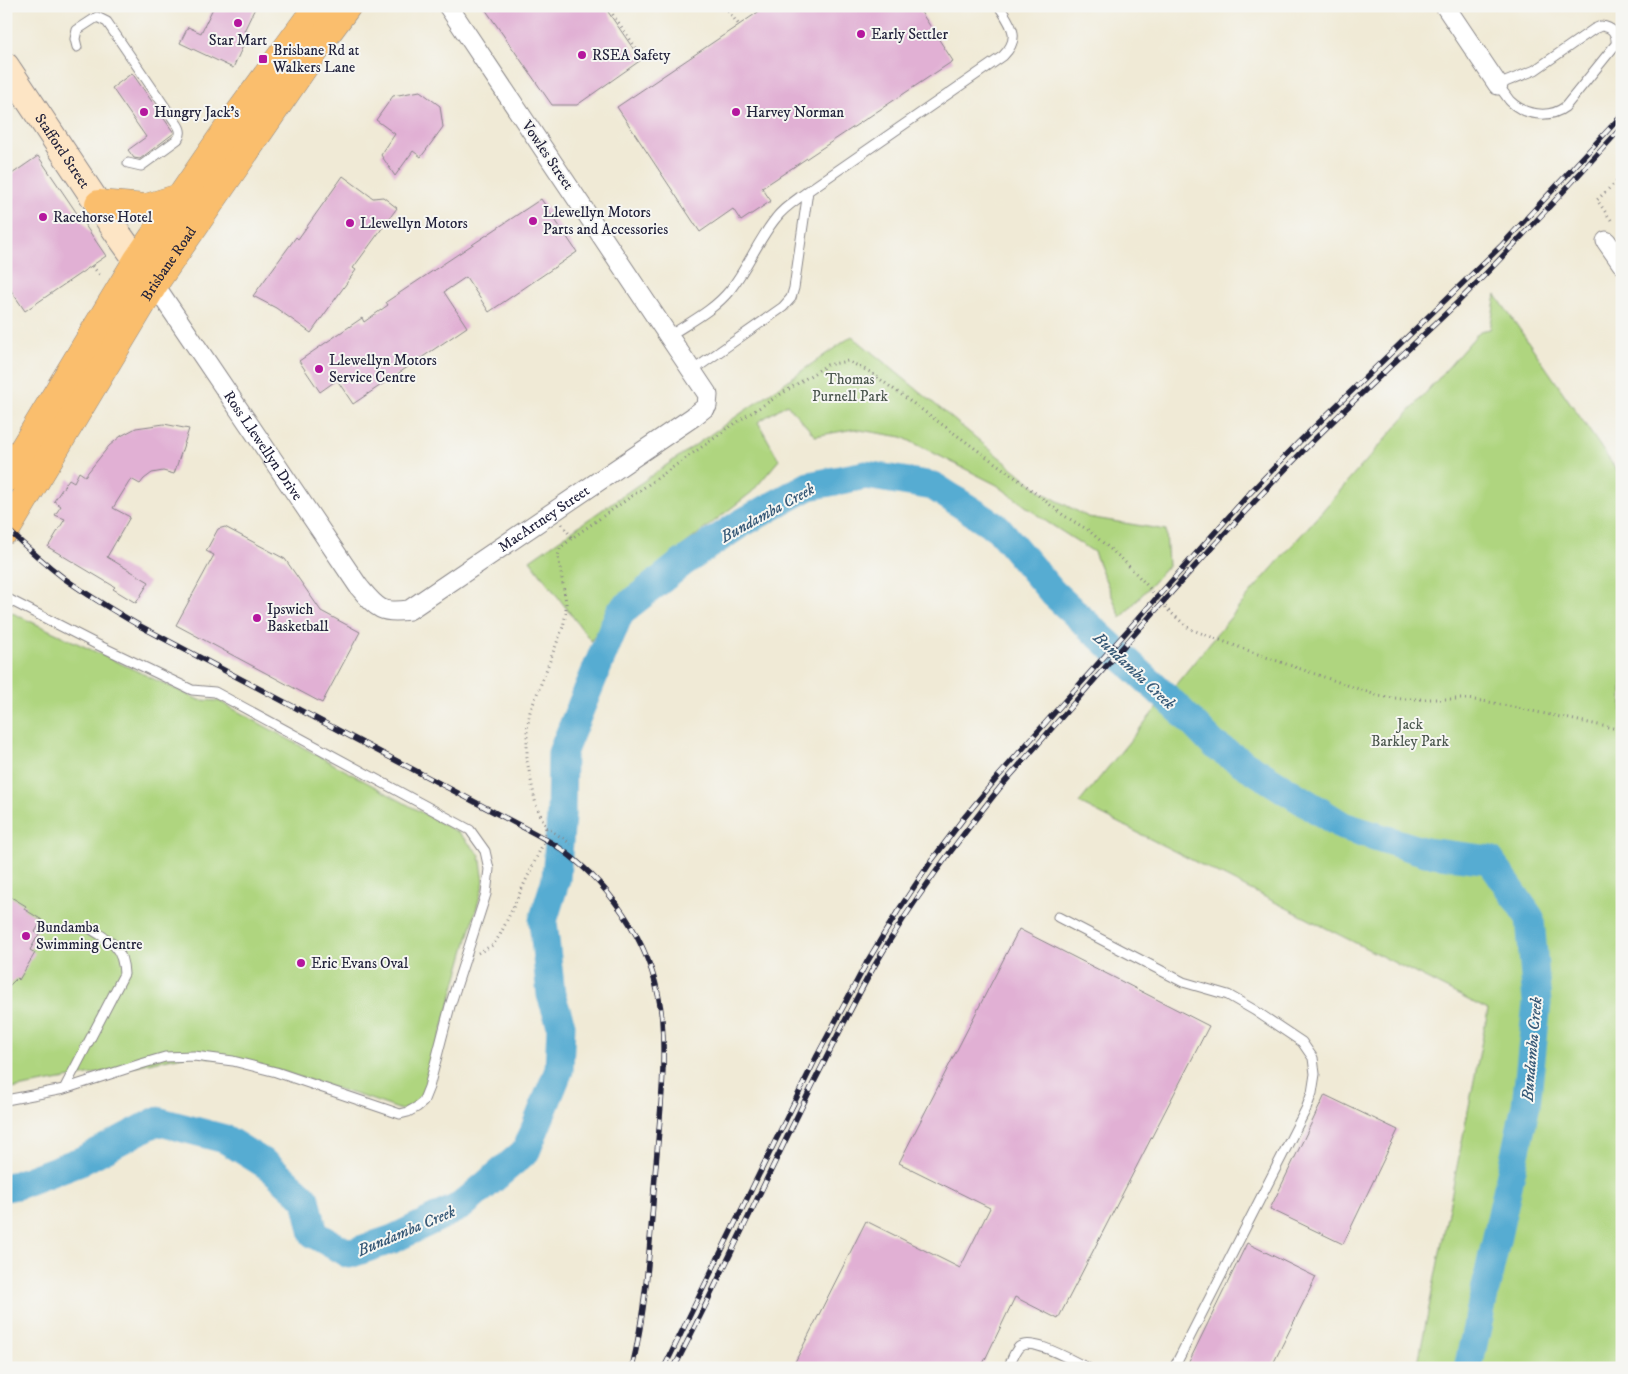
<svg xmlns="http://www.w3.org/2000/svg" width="1628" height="1374" viewBox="0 0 1628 1374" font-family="'IM FELL DW Pica',serif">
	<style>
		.green { fill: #afd57f; stroke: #687c5d }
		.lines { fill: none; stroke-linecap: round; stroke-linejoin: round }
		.river { stroke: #56acd2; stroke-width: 29 }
		.building { fill: #e1b0d4 }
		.lane-casing { stroke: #898688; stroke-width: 11 }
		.street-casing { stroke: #898688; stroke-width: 21 }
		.secondary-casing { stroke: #898688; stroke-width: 28 }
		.primary-casing { stroke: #898688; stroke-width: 29 }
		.path { stroke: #898688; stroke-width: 3; stroke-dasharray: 1 4; stroke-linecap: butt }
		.lane { stroke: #fff; stroke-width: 9 }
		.street { stroke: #fff; stroke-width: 19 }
		.secondary { stroke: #fde5c5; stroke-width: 26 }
		.primary { stroke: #fabe6d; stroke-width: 28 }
		.rail-casing { stroke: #22223b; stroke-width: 5.5 }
		.rail { stroke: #f6f6f2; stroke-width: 4; stroke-dasharray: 11; stroke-linecap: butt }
		.poi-dot { fill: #b5179e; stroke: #f6f6f2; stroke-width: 2 }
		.labels { text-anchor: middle; stroke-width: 4; stroke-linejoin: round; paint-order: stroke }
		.poi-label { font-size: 15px; fill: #22223b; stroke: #f6f6f2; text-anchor: start }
		.street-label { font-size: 15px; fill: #22223b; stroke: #f6f6f2 }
		.park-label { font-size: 15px; fill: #4c584f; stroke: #f6f6f2 }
		.water-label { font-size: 16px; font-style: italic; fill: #375977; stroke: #f6f6f2 }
	</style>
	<rect width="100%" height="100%" fill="#f6f6f2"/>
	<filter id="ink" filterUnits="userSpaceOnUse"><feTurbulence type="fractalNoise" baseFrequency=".02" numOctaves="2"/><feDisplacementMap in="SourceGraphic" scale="10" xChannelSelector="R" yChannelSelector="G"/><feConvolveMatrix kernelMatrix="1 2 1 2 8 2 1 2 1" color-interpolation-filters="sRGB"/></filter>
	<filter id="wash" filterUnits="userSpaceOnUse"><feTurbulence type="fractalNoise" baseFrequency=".0096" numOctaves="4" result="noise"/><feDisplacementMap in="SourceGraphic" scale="20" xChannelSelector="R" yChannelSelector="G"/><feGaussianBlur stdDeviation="1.12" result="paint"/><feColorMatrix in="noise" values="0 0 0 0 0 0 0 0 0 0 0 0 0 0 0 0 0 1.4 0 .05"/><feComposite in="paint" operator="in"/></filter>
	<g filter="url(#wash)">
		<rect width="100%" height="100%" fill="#f0ead6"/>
		<path class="green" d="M 1496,295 L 1622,478 L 1622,1368 L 1417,1368 L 1488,1010 L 1079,803 L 1253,590 L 1480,331 L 1490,329 Z
			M 852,336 L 1043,493 L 1088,517 L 1166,530 L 1168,566 L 1121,618 L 1094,552 L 1047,522 L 997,485 L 902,437 L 854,429 L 815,436 L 787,404 L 758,422 L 779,460 L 752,492 L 621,594 L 591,641 L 530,560 Z
			M 6,610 L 199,700 L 219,701 L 459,833 L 480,855 L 484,882 L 425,1090 L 415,1105 L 401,1110 L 370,1099 L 277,1070 L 192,1054 L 115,1070 L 6,1090 Z"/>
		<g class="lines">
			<path class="river" d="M 6,1187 L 17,1185 L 83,1160 L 157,1121 L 225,1139 L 270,1167 L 306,1199 L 314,1234 L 349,1254 L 393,1239 L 461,1206 L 526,1151 L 559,1070 L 561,1025 L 551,995 L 543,921 L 556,879 L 561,817 L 562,753 L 620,612 L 682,563 L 740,524 L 809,486 L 866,475 L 933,486 L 998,528 L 1053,593 L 1180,710 L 1214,745 L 1343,826 L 1425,852 L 1490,860 L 1530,918 L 1537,1003 L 1526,1105 L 1468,1368"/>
		</g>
		<g id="blocks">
			<path class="building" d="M 214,6 L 256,6 L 244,31 L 249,33 L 233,68 L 180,43 L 188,27 L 201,33 Z
				M 483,6 L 604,6 L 641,60 L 577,105 L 552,105 Z
				M 767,6 L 917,6 L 953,61 L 762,188 L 771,201 L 741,221 L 733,209 L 700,232 L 617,107 Z
				M 132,73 L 174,133 L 140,159 L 134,158 L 128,150 L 146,137 L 112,88 Z
				M 420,91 L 440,106 L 443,127 L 421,157 L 413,151 L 395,176 L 381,155 L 395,134 L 376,120 L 393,96 Z
				M 38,156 L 106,256 L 25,311 L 6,283 L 6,178 Z
				M 343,176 L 373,198 L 383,197 L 397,208 L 353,268 L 356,270 L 311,333 L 276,308 L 253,296 L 296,237 L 298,239 Z
				M 541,199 L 577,252 L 489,312 L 466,277 L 444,292 L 467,327 L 353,404 L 337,380 L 320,392 L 299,361 L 362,318 L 364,322 L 388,305 L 386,302 Z
				M 164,424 L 189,429 L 174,474 L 163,471 L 152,473 L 144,479 L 140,484 L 131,479 L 113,508 L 130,517 L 107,557 L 149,582 L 136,603 L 113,589 L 115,587 L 48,547 L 65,519 L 55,515 L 61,506 L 54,501 L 69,479 L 74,482 L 79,472 L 85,476 L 109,446 L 121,436 L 136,428 Z
				M 225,527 L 285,559 L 321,611 L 360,632 L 322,703 L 176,625 L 214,555 L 206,551 L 218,529 Z
				M 6,894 L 26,906 L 24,909 L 42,920 L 35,932 L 39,934 L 30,950 L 35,953 L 19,980 L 17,978 L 6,989 Z
				M 1019,929 L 1209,1026 L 1058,1319 L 1015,1297 L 981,1368 L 792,1368 L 866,1221 L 960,1268 L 990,1208 L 899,1163 Z
				M 1325,1095 L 1398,1130 L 1343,1244 L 1270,1209 Z
				M 1247,1243 L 1316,1277 L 1271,1368 L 1186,1368 Z"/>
		</g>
	</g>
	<g filter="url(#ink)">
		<use href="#blocks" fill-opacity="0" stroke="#898688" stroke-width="1"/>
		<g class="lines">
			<g class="lane-casing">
				<path id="lane" d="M 1601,26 C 1612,27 1617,33 1616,44 L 1565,107 C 1549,119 1524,115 1510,101 C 1506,96 1502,90 1498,85 L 1535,70 L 1594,29 Z
					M 77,47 L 75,39 L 77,30 L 97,17 L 107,22 L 174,120 C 179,126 183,132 178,139 L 141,166 L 128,163
					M 669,336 C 690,322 714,310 730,290 C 748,267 758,240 776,218 C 784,207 798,199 808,191 L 1003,56 C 1022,37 1011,25 999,6
					M 692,371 L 783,307 L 791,298 L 794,288 L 808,191
					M 6,598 L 96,644 L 192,690 L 215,692 L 470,830 L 485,851 L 489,869 L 486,894 L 450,1006 L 429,1087 L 423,1102 L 417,1107 L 408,1112 L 400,1114 L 276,1072 L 233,1061 L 194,1056 L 165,1057 L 141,1064 L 64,1089 L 6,1100
					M 1058,917 L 1183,982 L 1228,995 L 1254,1010 L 1302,1042 L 1313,1058 L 1315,1074 L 1312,1093 L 1306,1109 L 1174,1368
					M 64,1089 L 124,974 C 123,947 111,941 89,928
					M 1008,1368 C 1011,1362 1014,1352 1019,1347 C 1032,1336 1074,1362 1088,1368"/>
			</g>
			<g class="street-casing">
				<g id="street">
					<path d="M 1445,6 L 1498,85"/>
					<path d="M 1606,241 L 1622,264"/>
					<path id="s1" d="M 154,284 L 359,587 C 377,608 380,614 409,610 L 693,417 L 707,406 L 708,395 L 448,6"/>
				</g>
			</g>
			<g class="secondary-casing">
				<g id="secondary">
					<path id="s2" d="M 6,66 L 116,231 L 149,277"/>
				</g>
			</g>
			<g class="primary-casing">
				<g id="primary">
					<path d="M 99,204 L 146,208 L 182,197"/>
					<path d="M 6,478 L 137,261 L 227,130 L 318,6"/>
					<path id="s3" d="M 6,530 L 154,284 L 327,33 L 347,6"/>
				</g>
			</g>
			<path class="path" d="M 607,6 L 636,48
				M 725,7 L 739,25
				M 1611,220 L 1597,200 L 1622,176
				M 92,266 L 102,277
				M 562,524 L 572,538
				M 546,827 L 571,844
				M 478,953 L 493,945 L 500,935 L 543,844 L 546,827 L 536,805 L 527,761 L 527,730 L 530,712 L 563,627 L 566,613 L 566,602 L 558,556 L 560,549 L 572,538 L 743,418 L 827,365 L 848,361 L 870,372 L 1024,484 L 1063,515 L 1088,530 L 1122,559 L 1144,582 L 1169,611 L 1190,629 L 1263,656 L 1379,696 L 1402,699 L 1467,699 L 1489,702 L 1622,730"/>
			<use href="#lane" class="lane"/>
			<use href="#street" class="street"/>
			<use href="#secondary" class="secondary"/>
			<use href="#primary" class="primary"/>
			<g class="rail-casing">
				<path id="rail" d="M 6,528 C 25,546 44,563 65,579 C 89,596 114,611 140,626 L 515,823 C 530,831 547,839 561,849 C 616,889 656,952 662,1020 C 666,1072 659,1125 655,1176 C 650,1240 647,1305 632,1368
					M 664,1368 L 817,1056 L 867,962 L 898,911 L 932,860 L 963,819 L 996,779 L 1063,703 L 1250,493 L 1299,442 L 1501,246 L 1622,115
					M 674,1368 C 722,1274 767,1177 814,1082 C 834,1043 853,1003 875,965 C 912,901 956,843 1002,785 C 1101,673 1198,558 1303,451 C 1353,400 1406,352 1457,303 C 1514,246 1568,187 1622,127"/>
			</g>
			<use href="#rail" class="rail"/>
		</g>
	</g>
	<g class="poi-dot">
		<circle cx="238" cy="23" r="5"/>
		<circle cx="861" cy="34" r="5"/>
		<circle cx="582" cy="55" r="5"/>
		<rect x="258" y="54" width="10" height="10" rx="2.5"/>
		<circle cx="144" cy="112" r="5"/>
		<circle cx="736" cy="112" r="5"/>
		<circle cx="43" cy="217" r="5"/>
		<circle cx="533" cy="221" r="5"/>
		<circle cx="350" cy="223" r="5"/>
		<circle cx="319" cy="369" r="5"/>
		<circle cx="257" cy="618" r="5"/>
		<circle cx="26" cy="936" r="5"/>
		<circle cx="301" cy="963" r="5"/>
	</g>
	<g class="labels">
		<g class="poi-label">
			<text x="871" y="39">Early Settler</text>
			<text x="238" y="45" text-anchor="middle">Star Mart</text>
			<text x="273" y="55">Brisbane Rd at<tspan x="273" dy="17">Walkers Lane</tspan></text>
			<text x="592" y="60">RSEA Safety</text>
			<text x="154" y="117">Hungry Jack's</text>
			<text x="746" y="117">Harvey Norman</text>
			<text x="543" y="217">Llewellyn Motors<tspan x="543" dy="17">Parts and Accessories</tspan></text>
			<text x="53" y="222">Racehorse Hotel</text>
			<text x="360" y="228">Llewellyn Motors</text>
			<text x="329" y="365">Llewellyn Motors<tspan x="329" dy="17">Service Centre</tspan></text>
			<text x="267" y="614">Ipswich<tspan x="267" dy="17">Basketball</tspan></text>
			<text x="36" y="932">Bundamba<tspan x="36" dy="17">Swimming Centre</tspan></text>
			<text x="311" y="968">Eric Evans Oval</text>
		</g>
		<g class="street-label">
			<text dy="5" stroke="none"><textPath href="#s2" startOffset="102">Stafford Street</textPath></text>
			<text transform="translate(548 155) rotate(56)" y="5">Vowles Street</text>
			<text dy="5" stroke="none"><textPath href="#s3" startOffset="312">Brisbane Road</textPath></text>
			<text dy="5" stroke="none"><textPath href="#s1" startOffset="195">Ross Llewellyn Drive</textPath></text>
			<text dy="5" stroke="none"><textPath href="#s1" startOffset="588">MacArtney Street</textPath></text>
		</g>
		<g class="park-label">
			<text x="850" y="384">Thomas<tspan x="850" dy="17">Purnell Park</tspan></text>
			<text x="1410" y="729">Jack<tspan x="1410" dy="17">Barkley Park</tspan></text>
		</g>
		<g class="water-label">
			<text transform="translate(767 512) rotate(-29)" y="6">Bundamba Creek</text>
			<text transform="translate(1135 670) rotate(43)" y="6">Bundamba Creek</text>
			<text transform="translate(1531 1049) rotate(-85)" y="6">Bundamba Creek</text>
			<text transform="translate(406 1230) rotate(-23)" y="6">Bundamba Creek</text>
		</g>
	</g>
	<rect width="1628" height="1374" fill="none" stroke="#f6f6f2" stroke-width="25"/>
</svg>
